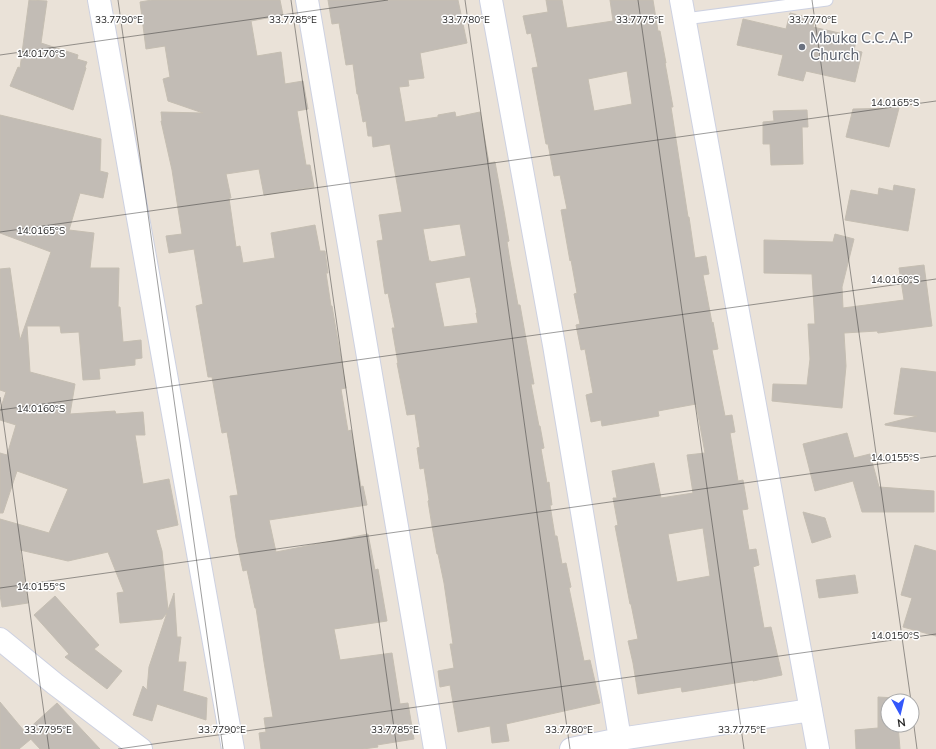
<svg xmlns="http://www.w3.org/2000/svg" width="936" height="749" viewBox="0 0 936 749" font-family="Mulish,sans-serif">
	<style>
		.building { fill: #c2bcb5; stroke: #c5beb2; fill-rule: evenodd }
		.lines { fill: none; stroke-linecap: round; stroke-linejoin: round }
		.lane-casing { stroke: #cdd1e1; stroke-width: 13 }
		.street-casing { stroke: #cdd1e1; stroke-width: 24 }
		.secondary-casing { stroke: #cdd1e1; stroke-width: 24 }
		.lane { stroke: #fff; stroke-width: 11 }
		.street { stroke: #fff; stroke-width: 22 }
		.secondary { stroke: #fff; stroke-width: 22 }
		.ticks { fill: none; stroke: #272727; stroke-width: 1; stroke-opacity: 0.45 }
		.worship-dot { fill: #6b7280; stroke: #fff; stroke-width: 1.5 }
		.labels { text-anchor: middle; stroke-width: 3; stroke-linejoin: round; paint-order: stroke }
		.worship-label { font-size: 15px; fill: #5b616d; stroke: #fff; text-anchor: start }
		.ticks-label { font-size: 10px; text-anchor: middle; fill: #272727; stroke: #fff; stroke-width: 3; stroke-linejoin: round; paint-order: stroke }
	</style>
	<rect width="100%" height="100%" fill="#eae2d8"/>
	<path class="building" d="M 29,0 L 47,1 L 41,43 L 78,55 L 77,59 L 87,62 L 85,67 L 86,68 L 73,110 L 10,86 L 18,67 L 20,68 Z
		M 152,0 L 280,0 L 283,15 L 251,21 L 257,56 L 281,52 L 285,84 L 303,81 L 308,109 L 297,111 L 306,165 L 310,165 L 314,187 L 264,195 L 259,169 L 226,174 L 231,198 L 229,198 L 236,247 L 240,246 L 243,263 L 275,258 L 271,233 L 315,225 L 320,251 L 325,251 L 328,273 L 326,273 L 331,306 L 332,306 L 346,388 L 341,389 L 348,431 L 351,430 L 361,487 L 363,486 L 367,505 L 269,520 L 276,552 L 368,534 L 375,570 L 378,569 L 387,621 L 334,629 L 340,660 L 392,653 L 400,704 L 408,703 L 414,739 L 377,745 L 378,747 L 363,749 L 261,749 L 259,733 L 266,732 L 264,718 L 273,717 L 264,662 L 256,608 L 255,608 L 247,570 L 243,571 L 236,538 L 230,496 L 238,495 L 227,432 L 222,433 L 212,377 L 208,377 L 196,306 L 203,304 L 194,249 L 169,253 L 166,236 L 182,234 L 172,170 L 161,121 L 162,121 L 161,112 L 203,113 L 168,101 L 163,79 L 170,77 L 165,46 L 146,49 L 140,2 Z
		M 328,0 L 458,0 L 467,43 L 420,53 L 424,78 L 408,80 L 409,86 L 399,87 L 405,122 L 438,117 L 438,115 L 455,112 L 456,117 L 480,112 L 489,163 L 495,162 L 504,211 L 509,241 L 507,242 L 510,261 L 518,305 L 520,305 L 534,384 L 531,384 L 539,426 L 540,426 L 544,448 L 541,449 L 547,483 L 549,482 L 552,505 L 550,505 L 555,536 L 557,536 L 562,564 L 566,563 L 571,587 L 569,588 L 584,661 L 590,660 L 600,703 L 506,724 L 509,741 L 492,743 L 490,726 L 458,732 L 450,685 L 440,687 L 438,671 L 454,668 L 450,644 L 453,644 L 444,583 L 438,554 L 437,554 L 432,526 L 428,501 L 429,500 L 424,468 L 420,469 L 417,448 L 420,447 L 415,414 L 407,415 L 397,363 L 398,363 L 392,328 L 395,328 L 388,293 L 385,294 L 377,241 L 383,240 L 379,215 L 402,212 L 390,144 L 373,147 L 372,136 L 368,136 L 366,121 L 363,122 L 358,94 L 357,94 L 353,64 L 346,65 L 339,23 L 332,24 ZM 460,224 L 466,256 L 431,262 L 431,261 L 429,261 L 423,229 ZM 470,277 L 477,313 L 476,313 L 478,323 L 444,327 L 435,283 Z
		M 546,0 L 562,0 L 567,28 L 613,21 L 610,0 L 653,0 L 658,31 L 660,31 L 666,63 L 665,63 L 673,107 L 671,107 L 688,217 L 689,217 L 695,258 L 706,256 L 709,274 L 703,275 L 712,323 L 713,322 L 718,349 L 712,350 L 725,416 L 732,415 L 735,432 L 730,433 L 738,481 L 743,480 L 748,509 L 742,510 L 749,550 L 756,549 L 759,565 L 753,567 L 764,628 L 771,627 L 782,675 L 753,681 L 753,680 L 682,692 L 681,687 L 638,694 L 633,663 L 628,641 L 638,639 L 631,604 L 630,604 L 615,526 L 618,525 L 613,498 L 617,498 L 612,471 L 654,463 L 661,498 L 693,493 L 687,455 L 705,453 L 696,404 L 658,411 L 659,416 L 602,426 L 601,420 L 591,422 L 586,395 L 593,393 L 585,349 L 581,350 L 576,325 L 580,324 L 574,294 L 577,293 L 571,260 L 570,261 L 561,210 L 567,209 L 560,175 L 554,176 L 548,144 L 546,144 L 532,68 L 538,67 L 531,33 L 527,34 L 523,16 L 548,12 ZM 627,71 L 632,104 L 594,111 L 588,79 ZM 703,528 L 710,576 L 677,582 L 668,534 Z
		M 790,13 L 815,19 L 813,27 L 857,37 L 854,50 L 862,52 L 855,82 L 806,71 L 803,81 L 778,75 L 783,55 L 737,45 L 743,19 L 786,29 Z
		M 899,108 L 889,147 L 846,137 L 853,109 Z
		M 807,110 L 808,127 L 802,127 L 803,164 L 771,165 L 770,144 L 763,144 L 763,122 L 774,121 L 773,111 Z
		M 0,115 L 101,139 L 100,171 L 108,173 L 103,198 L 80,193 L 69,230 L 94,233 L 90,268 L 119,268 L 118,307 L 120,307 L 123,342 L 141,340 L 142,358 L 135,359 L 135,365 L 99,369 L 100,379 L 83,380 L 79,332 L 61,333 L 60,326 L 27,326 L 30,372 L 75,384 L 70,414 L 115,411 L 116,414 L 143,412 L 145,435 L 135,435 L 143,484 L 169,479 L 178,525 L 156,530 L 162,551 L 168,610 L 174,593 L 177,637 L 181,637 L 178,662 L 186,662 L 183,691 L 207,698 L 206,720 L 157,704 L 152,721 L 133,715 L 143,686 L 147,690 L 149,667 L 167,613 L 162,619 L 120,623 L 117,593 L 124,592 L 108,552 L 68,561 L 20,550 L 28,603 L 2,607 L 0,595 L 0,519 L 49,533 L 68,489 L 17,471 L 3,513 L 0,513 L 0,453 L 7,455 L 16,425 L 0,420 L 0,410 L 6,392 L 0,390 L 0,269 L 10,268 L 20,340 L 51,252 L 0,233 Z
		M 894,185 L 915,189 L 908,231 L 845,220 L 851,190 L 878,195 L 879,188 L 893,191 Z
		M 835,234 L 854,239 L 842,287 L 843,308 L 904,300 L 899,268 L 924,265 L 932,326 L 878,333 L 877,331 L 844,333 L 846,366 L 842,408 L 772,401 L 773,384 L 807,385 L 810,359 L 808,324 L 815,324 L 812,274 L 764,273 L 764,240 L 833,242 Z
		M 901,368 L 936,372 L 936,432 L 885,425 L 885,424 L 917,416 L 894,414 Z
		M 847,433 L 854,458 L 870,454 L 879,487 L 934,491 L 934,512 L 862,512 L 853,481 L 815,491 L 803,444 Z
		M 803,512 L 825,518 L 831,537 L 812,543 Z
		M 915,545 L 936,551 L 936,636 L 903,627 L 912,598 L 901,595 Z
		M 855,575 L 858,593 L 819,598 L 816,580 Z
		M 55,596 L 99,645 L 94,649 L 122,671 L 107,689 L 65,657 L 69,654 L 34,615 Z
		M 878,697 L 896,698 L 896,701 L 888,701 L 888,725 L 898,725 L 900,749 L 856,749 L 855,730 L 878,728 Z
		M 0,702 L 25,732 L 57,703 L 100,749 L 40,749 L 27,735 L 31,739 L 19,749 L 0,749 Z"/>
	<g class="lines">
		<g class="lane-casing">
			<path id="lane" d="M 685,19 L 827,0"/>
		</g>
		<g class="street-casing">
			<path id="street" d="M 307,0 L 435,749
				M 491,0 L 554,345 L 620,739
				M 681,0 L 818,749
				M 0,639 L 55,684 L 141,749
				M 571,749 L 620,739 L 811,710"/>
		</g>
		<g class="secondary-casing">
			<path id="secondary" d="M 99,0 L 233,749"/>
		</g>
		<use href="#lane" class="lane"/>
		<use href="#street" class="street"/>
		<use href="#secondary" class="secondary"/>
	</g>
	<path class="ticks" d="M 118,0 L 223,749M 291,0 L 397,749M 465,0 L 570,749M 638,0 L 744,749M 812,0 L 911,701M 0,55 L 388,0M 0,232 L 936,101M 0,397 L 49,749M 0,410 L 936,279M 0,588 L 936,456M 912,711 L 917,749M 118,749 L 936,634"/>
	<circle class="worship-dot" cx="802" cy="47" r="4"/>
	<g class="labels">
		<g class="worship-label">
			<text x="810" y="43">Mbuka C.C.A.P<tspan x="810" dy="17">Church</tspan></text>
		</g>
	</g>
	<g class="ticks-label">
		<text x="119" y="23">33.7790°E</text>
		<text x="293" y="23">33.7785°E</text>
		<text x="466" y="23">33.7780°E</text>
		<text x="640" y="23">33.7775°E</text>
		<text x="813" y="23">33.7770°E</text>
		<text x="41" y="57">14.0170°S</text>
		<text x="895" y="106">14.0165°S</text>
		<text x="41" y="234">14.0165°S</text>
		<text x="895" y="283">14.0160°S</text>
		<text x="41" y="412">14.0160°S</text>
		<text x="895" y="461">14.0155°S</text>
		<text x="41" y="590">14.0155°S</text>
		<text x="895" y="639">14.0150°S</text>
		<text x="48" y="733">33.7795°E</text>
		<text x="222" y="733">33.7790°E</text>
		<text x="395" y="733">33.7785°E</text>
		<text x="569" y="733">33.7780°E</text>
		<text x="742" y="733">33.7775°E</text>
	</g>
	<g transform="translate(900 713) rotate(172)"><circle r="19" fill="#ffffff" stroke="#a9a9a9"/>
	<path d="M0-3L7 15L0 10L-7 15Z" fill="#3458fb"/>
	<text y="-6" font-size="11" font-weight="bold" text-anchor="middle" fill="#272727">N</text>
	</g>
</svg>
